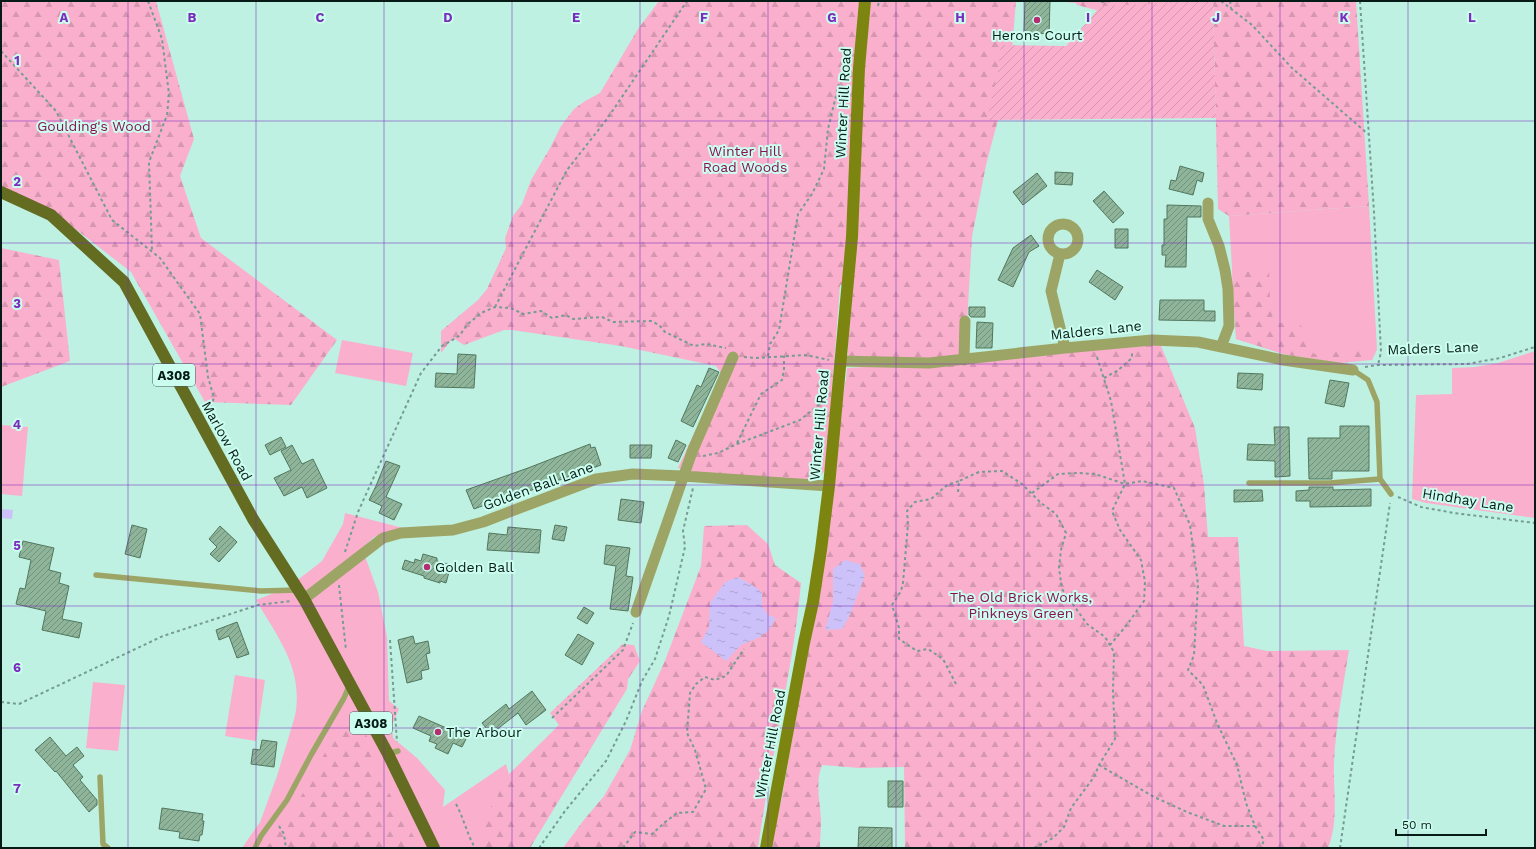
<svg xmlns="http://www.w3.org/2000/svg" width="1536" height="849" viewBox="0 0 1536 849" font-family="'Work Sans',sans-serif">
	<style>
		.green { fill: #fab0cd }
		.forest { fill: url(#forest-firs) }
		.garden { fill: url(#garden-furrows) }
		.water { fill: url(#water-ripples) }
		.building { fill: url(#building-hatch); stroke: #52765e }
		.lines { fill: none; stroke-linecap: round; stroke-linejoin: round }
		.path { stroke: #759c91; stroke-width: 2; stroke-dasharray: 3 3; stroke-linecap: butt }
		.lane { stroke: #9da566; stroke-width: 5.5 }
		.street { stroke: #9da566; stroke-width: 11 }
		.secondary { stroke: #7c850f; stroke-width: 12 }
		.primary { stroke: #646c22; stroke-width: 12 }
		.grid { fill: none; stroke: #7b2cbf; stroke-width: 1; stroke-opacity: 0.55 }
		.poi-dot { fill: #b42d71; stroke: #cbfeef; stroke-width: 1.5 }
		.labels { text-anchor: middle; stroke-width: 4; stroke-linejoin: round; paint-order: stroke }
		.shield { fill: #cbfeef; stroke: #425f57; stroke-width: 1 }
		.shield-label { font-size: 13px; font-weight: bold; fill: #071b16 }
		.poi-label { font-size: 14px; fill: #071b16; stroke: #cbfeef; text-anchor: start }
		.street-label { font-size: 14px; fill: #071b16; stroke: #cbfeef }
		.park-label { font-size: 14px; fill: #891352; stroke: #cbfeef }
		.grid-label { font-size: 13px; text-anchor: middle; font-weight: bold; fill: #7b2cbf; stroke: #cbfeef; stroke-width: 4; stroke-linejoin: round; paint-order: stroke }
	</style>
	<defs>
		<pattern id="forest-firs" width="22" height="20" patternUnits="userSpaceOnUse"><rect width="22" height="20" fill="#fab0cd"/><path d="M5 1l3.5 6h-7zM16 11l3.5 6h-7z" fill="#d597af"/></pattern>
		<pattern id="garden-furrows" width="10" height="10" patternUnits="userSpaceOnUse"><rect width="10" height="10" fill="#fab0cd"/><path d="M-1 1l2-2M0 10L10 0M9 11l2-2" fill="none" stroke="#d597af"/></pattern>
		<pattern id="water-ripples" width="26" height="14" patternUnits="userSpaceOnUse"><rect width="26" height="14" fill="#ccc1f8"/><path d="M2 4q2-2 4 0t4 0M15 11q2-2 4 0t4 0" fill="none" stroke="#aea5d4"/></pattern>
		<pattern id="building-hatch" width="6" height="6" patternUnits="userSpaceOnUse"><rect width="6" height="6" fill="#8eb59a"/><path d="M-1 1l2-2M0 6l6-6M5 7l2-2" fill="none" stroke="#72927d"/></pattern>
	</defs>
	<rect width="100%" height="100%" fill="#bef1e2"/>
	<path class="green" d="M 1369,206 L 1377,349 L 1372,360 L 1287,355 L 1236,339 L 1229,216 Z
		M 342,340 L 413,353 L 406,386 L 335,373 Z
		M 1535,351 L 1535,518 L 1426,503 L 1412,499 L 1416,395 L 1452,394 L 1452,368 L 1475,367 L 1498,363 Z
		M 1,425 L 28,427 L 22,496 L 1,494 Z
		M 345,513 L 403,528 L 374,537 L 362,548 L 378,592 L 387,637 L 389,701 L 399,709 L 392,725 L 393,738 L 417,758 L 445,790 L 443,807 L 506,764 L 529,848 L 242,848 L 260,822 L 277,776 L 295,716 C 304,669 278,638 256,600 L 287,588 L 317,565 L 322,561 L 343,524 Z
		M 235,675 L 265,680 L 256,741 L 225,736 Z
		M 93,682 L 125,685 L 118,751 L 86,748 Z"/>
	<path class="forest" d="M 1,1 L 156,1 L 194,139 L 180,176 L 201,238 L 337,340 L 291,405 L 205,402 L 131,272 L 51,210 L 1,186 Z
		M 659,1 L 1016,1 L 1012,49 L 999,116 L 986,165 L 972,237 L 965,358 L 847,366 L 848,344 L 853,286 L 840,285 L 826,469 L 820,476 L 813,481 L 697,473 L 678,468 L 722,374 L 716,366 L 621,346 L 512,330 L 504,330 L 464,345 L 453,338 L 441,353 L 441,331 L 478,300 L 487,289 L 506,248 L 505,238 L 513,216 L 522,204 L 531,180 L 550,148 L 561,126 L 574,109 L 585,101 L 600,93 L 638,29 Z
		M 1055,1 L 1356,1 L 1369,206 L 1229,216 L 1218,209 L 1213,1 L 1107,13 L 1077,5 L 1076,3 Z
		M 1,248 L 59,260 L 70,361 L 1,387 Z
		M 1269,267 L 1270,302 L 1273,320 L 1284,324 L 1300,324 L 1305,332 L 1314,354 L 1377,349 L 1372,360 L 1340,363 L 1287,355 L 1236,339 L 1232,269 Z
		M 1159,341 L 1195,428 L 1204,485 L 1208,537 L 1238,537 L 1244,646 L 1267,651 L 1349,650 C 1343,687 1336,724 1334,762 C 1333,790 1339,821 1328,848 L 905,848 L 904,767 L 859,768 L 822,765 C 815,782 820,802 821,819 C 821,829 820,838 820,848 L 772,848 L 774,828 L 782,797 L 804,671 L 819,599 L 845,382 L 846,380 L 847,368 L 966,361 Z
		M 747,525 L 768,544 L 775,565 L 801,583 C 793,672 770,759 758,848 L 563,848 L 583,821 L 604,796 L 630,750 L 642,711 L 664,663 L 701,566 L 704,526 Z
		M 623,644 L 634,645 L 640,661 L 628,679 L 627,689 L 530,848 L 486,848 L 482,839 L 480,826 L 484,815 L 497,799 L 501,782 L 559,725 L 550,713 Z
		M 354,716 L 365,731 L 377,771 L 420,848 L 266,848 C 284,826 298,803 311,778 C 321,759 332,742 340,722 Z"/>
	<path class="garden" d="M 1201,1 L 1213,1 L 1216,118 L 987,120 L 998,71 L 1001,45 L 1066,46 L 1101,6 Z"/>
	<path class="water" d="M 1,509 L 13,510 L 12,519 L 1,518 Z
		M 845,560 L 860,564 L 865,576 L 849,617 L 842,629 L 825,630 L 833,602 L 833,569 Z
		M 738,577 L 757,588 L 762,593 L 762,606 L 768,615 L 776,618 L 768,631 L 760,637 L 741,645 L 726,661 L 701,642 L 709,627 L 710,603 L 725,582 Z"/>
	<path class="building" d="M 1025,1 L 1050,1 L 1049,34 L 1024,32 Z
		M 1180,166 L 1204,173 L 1202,182 L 1197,180 L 1193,195 L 1169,189 L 1171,180 L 1176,181 Z
		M 1055,172 L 1073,173 L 1072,185 L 1055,184 Z
		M 1037,173 L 1047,186 L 1023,205 L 1013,192 Z
		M 1104,191 L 1124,213 L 1113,223 L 1093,201 Z
		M 1167,205 L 1201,206 L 1201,217 L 1187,217 L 1186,267 L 1165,267 L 1166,255 L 1162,255 L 1162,245 L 1164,245 L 1164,219 L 1167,219 Z
		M 1115,229 L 1128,229 L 1128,248 L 1115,248 Z
		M 1031,235 L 1039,246 L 1029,252 L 1013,287 L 998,280 L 1013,248 Z
		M 1097,270 L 1123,287 L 1115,300 L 1089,282 Z
		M 1160,300 L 1204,300 L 1204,311 L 1215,311 L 1215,321 L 1159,320 Z
		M 969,307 L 985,307 L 985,317 L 971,317 L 969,315 Z
		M 977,322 L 993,323 L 992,348 L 976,348 Z
		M 458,354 L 476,355 L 474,388 L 435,387 L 436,373 L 457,374 Z
		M 709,368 L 719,372 L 693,427 L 681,421 L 697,385 L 701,387 Z
		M 1238,373 L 1263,374 L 1262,390 L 1237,388 Z
		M 1330,380 L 1349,383 L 1344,407 L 1325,403 Z
		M 1340,426 L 1369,426 L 1369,471 L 1332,471 L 1332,479 L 1309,479 L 1308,438 L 1340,438 Z
		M 1274,427 L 1289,427 L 1290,476 L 1275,477 L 1275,461 L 1247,460 L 1248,444 L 1275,445 Z
		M 281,437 L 286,447 L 270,455 L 265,445 Z
		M 676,440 L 686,445 L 678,462 L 668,458 Z
		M 590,444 L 591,448 L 595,447 L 601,465 L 510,498 L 509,496 L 474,509 L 466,490 L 528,468 Z
		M 292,445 L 302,464 L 313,459 L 327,488 L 307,498 L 302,487 L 284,496 L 274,478 L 291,470 L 281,451 Z
		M 630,445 L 652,445 L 651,458 L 630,458 Z
		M 386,461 L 400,466 L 386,497 L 402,504 L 394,520 L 379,513 L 382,506 L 369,500 L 376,486 Z
		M 1309,487 L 1333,487 L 1333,490 L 1371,489 L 1371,506 L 1310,507 L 1310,501 L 1296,501 L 1296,491 L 1309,490 Z
		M 1234,490 L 1262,490 L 1263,501 L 1234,502 Z
		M 621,499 L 644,502 L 641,523 L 618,520 Z
		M 132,525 L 147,529 L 140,558 L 125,554 Z
		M 555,525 L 567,527 L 564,541 L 552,539 Z
		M 220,526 L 237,542 L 219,562 L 210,554 L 217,547 L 209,539 Z
		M 508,527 L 541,530 L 539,553 L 487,550 L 489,533 L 507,535 Z
		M 23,541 L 54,548 L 49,570 L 61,573 L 59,583 L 69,586 L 62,619 L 82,623 L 79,638 L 42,630 L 46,611 L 16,604 L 20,588 L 25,589 L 31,560 L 19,557 Z
		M 606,545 L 630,548 L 626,576 L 633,577 L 628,611 L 610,609 L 616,566 L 604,564 Z
		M 423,554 L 437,558 L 437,561 L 451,565 L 446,583 L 440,581 L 440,583 L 424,578 L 424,576 L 402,569 L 405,560 L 414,563 L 415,559 L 421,561 Z
		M 584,607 L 594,613 L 587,624 L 577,618 Z
		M 237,622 L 249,654 L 237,658 L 229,636 L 219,640 L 216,630 Z
		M 578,634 L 594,643 L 582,665 L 565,655 Z
		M 413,636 L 415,644 L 428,641 L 430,653 L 426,654 L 429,669 L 421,671 L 422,679 L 407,683 L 398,640 Z
		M 532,691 L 546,710 L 526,725 L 518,713 L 491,734 L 482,723 L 506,704 L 509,709 Z
		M 419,716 L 467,737 L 462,747 L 453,743 L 448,754 L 435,748 L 437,744 L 429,741 L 431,736 L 413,728 Z
		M 50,737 L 66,756 L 77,747 L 84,756 L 73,765 L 83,777 L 80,780 L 97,800 L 97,805 L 89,812 L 56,771 L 55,772 L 35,750 Z
		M 262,740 L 277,742 L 274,767 L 251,764 L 253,749 L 260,750 Z
		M 888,781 L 903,781 L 903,807 L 888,807 Z
		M 162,808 L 203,814 L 202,821 L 204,821 L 202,835 L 200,835 L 199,841 L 179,838 L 180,832 L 159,829 Z
		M 859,827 L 892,828 L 892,848 L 858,848 Z"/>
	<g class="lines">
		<path class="path" d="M 148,1 L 162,39 L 169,94 L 167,115 L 149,162 L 152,250
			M 1221,1 L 1252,25 L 1292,68 L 1368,134
			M 1230,1 L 1231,8
			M 1360,1 L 1374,212 L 1381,352 L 1378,365
			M 1101,2 L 1112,1
			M 878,6 L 879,1
			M 1,51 L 56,111 L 112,220 L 160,258 L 200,314 L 208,377 L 214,398 L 208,412
			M 845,58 L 848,50
			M 495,307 L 567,170 L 607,119 L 687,1
			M 768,356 L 770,344 L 779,330 L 798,214 L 812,194 L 824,169 L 828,129 L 845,58 L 849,58
			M 744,357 L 756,358 L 806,355 L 829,360
			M 1097,357 L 1111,401 L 1125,484 L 1112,511 L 1120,530 L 1141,560 L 1145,582 L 1144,601 L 1126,626 L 1110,645
			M 1365,367 L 1378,365 L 1467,364 L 1500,358 L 1535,347
			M 1104,378 L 1117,371 L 1132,358 L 1132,352
			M 737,443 L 761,394 L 782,380 L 784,369 L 784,356
			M 703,456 L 718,453 L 737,444 L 800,420 L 825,400
			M 958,492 L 959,481 L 979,472 L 1002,471 L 1022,484 L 1041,503 L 1056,514 L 1066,533 L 1061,550 L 1059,568 L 1062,589 L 1087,624 L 1105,637 L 1114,652 L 1113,691 L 1115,739 L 1099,765 L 1094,777 L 1071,808 L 1064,827 L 1053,838 L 1034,848
			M 1032,493 L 1058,474 L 1078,473 L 1095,474 L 1125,484 L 1142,481 L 1174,488 L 1190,525 L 1198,584 L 1194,655 L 1188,670 L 1203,685 L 1217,723 L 1237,765 L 1246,803 L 1255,826 L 1264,840 L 1261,848
			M 1398,497 L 1421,507 L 1454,513 L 1535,523
			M 345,552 L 358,512 L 421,373 L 442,346 L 459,336 L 468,324 L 481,313 L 495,307 L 511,308 L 523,314 L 541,311 L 552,318 L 566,315 L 573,319 L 602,317 L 613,322 L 651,321 L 659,325 L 665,332 L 694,346 L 706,344 L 726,348
			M 339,585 L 346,650
			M 390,640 L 397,742
			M 956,684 L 943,659 L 928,649 L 917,651 L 899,639 L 899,628 L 892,605 L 901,591 L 903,583 L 908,524 L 907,511 L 915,502 L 931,499 L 946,486 L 959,481
			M 1,702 L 19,704 L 163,636 L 258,605 L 291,601
			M 552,718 L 623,650 L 633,623
			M 1099,765 L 1154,797 L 1187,812 L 1224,826 L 1255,826
			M 456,804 C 464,819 467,834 475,848
			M 279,826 L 284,834 L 286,848
			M 539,848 L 565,811 L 606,761 L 626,721 L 642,681 L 655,659 L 669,616 L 685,547 L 683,531 L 693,488
			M 623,848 L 635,832 L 652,834 L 664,823 L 677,813 L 693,812 L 706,789 L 695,750 L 687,733 L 690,693 L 696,684 L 705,677 L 715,680 L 726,676 L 744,649
			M 1340,848 L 1390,503"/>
		<path class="lane" d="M 1353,370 L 1368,380 L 1377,402 L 1380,479 L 1391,494
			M 1249,483 L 1330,483 L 1380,479
			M 96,575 L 261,591 L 298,590
			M 388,754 L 398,751
			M 100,777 L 103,844 L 108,848
			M 255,848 L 261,836 L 287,800 L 311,755 L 344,698 L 350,684"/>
		<path class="street" d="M 1208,203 L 1208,219 L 1219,246 L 1225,270 L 1228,289 L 1229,326 L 1221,347
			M1048 239a15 15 0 1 1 30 0a15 15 0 1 1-30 0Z
			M 1060,254 L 1051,291 L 1065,348
			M 964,360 L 965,321
			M 840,361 L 929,363 L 1065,348 L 1152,340 L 1198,342 L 1283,360 L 1353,370
			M 304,599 L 383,538 L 401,533 L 453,530 L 483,522 L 596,479 L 633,474 L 683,476 L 829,486
			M 636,612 L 692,452 L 733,357"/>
		<path class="secondary" d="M 766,848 L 804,643 L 813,602 L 821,550 L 829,486 L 852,237 L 859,68 L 865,1"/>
		<path class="primary" d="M 1,192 L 51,215 L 124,282 L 253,519 L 304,599 L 388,754 L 434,848"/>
	</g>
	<path class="grid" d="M 128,1 L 128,848M 256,1 L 256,848M 384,1 L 384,848M 512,1 L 512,848M 640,1 L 640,848M 768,1 L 768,848M 896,1 L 896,848M 1024,1 L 1024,848M 1152,1 L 1152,848M 1280,1 L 1280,848M 1408,1 L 1408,848M 1,121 L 1535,121M 1,243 L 1535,243M 1,364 L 1535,364M 1,485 L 1535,485M 1,606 L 1535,606M 1,728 L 1535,728"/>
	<g class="poi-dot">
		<circle cx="1037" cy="20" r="4"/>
		<circle cx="427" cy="567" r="4"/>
		<circle cx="438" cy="732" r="4"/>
	</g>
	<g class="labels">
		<g class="shield">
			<rect x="153" y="364" width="42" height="22" rx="3"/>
			<rect x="350" y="712" width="42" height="22" rx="3"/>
		</g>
		<g class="shield-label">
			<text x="174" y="380">A308</text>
			<text x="371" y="728">A308</text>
		</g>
		<g class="poi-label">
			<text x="1037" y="40" text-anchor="middle">Herons Court</text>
			<text x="435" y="572">Golden Ball</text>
			<text x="446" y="737">The Arbour</text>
		</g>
		<g class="street-label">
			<text transform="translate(843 103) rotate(-87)" y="5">Winter Hill Road</text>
			<text transform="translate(1096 330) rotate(-6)" y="5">Malders Lane</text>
			<text transform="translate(1433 348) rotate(-2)" y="5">Malders Lane</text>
			<text transform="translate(819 425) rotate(-85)" y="5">Winter Hill Road</text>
			<text transform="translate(227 441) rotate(61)" y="5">Marlow Road</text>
			<text transform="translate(538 486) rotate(-20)" y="5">Golden Ball Lane</text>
			<text transform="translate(1468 500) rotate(9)" y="5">Hindhay Lane</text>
			<text transform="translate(770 744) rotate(-79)" y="5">Winter Hill Road</text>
		</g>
		<g class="park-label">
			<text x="94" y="131">Goulding's Wood</text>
			<text x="745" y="156">Winter Hill<tspan x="745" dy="16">Road Woods</tspan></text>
			<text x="1021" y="602">The Old Brick Works,<tspan x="1021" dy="16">Pinkneys Green</tspan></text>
		</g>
	</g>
	<g class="grid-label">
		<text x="64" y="22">A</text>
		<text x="192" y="22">B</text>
		<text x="320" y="22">C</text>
		<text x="448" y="22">D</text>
		<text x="576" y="22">E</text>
		<text x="704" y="22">F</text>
		<text x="832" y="22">G</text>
		<text x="960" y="22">H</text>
		<text x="1088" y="22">I</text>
		<text x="1216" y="22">J</text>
		<text x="1344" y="22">K</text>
		<text x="1472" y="22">L</text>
		<text x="17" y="65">1</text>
		<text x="17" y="186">2</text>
		<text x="17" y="308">3</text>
		<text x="17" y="429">4</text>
		<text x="17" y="550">5</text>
		<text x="17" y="672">6</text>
		<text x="17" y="793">7</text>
	</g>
	<rect width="1536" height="849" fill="none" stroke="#071b16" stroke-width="4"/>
	<path d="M1396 829v6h90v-6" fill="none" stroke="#071b16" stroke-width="2"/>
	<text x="1402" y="829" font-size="12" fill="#071b16" stroke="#cbfeef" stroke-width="3" paint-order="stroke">50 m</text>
</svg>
